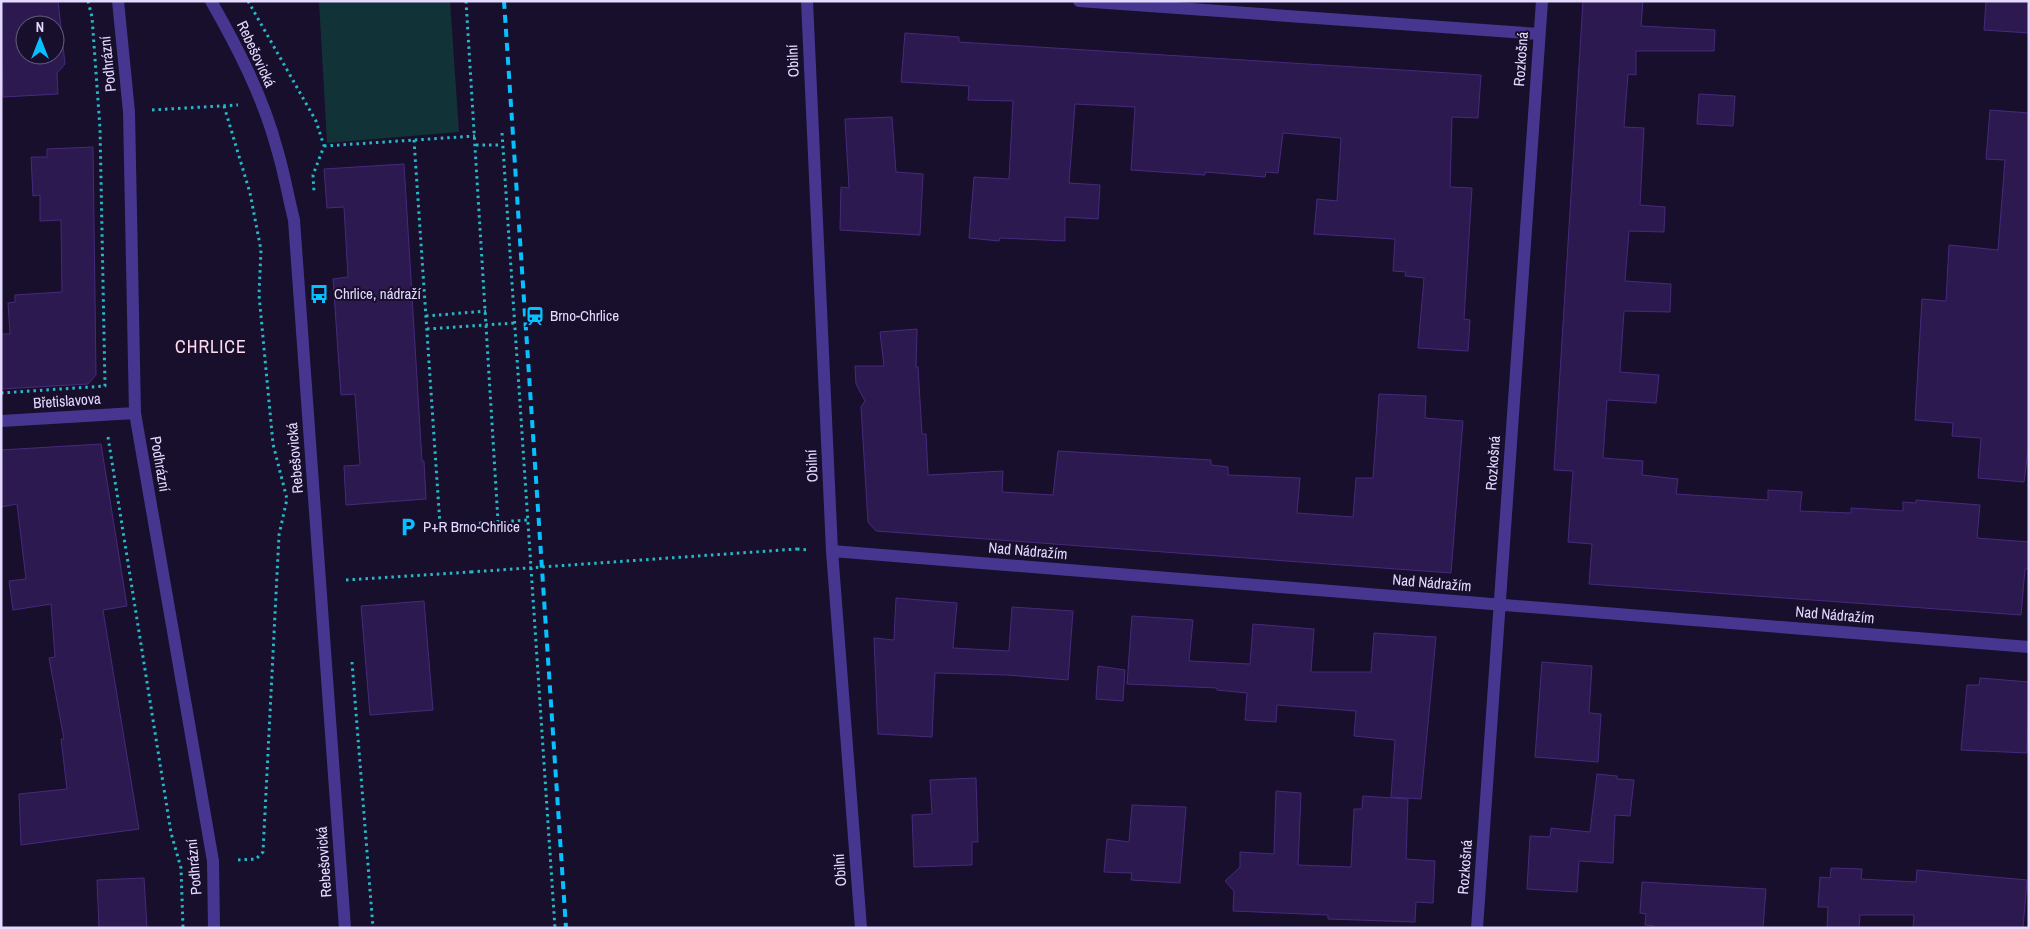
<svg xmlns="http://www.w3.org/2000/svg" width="2030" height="929" viewBox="0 0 2030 929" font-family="'Archivo Narrow',sans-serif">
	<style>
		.green { fill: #113237 }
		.building { fill: #2c194f; stroke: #47297d; fill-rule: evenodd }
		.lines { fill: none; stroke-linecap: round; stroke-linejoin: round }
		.path { stroke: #26b8c7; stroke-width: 3; stroke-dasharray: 2.5 4; stroke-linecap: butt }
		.minor { stroke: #47368f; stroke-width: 12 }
		.rail { stroke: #06c0ff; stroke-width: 4; stroke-dasharray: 8 6; stroke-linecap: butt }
		.path-bridge { stroke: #26b8c7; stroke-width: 3; stroke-dasharray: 2.5 4; stroke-linecap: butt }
		.labels { text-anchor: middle; stroke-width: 4; stroke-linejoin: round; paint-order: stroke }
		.street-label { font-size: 15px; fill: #e4daff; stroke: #180f2c }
		.poi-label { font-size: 15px; fill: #e4daff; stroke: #180f2c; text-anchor: start }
		.quarter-label { font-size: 18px; letter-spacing: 1px; fill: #ffdced; stroke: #180f2c }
	</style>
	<rect width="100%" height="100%" fill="#180f2c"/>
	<path class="green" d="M 319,1 L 450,1 L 459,132 L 327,143 Z"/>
	<path class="building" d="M 1,1 L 58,1 L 65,64 L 57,73 L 58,94 L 3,97 ZM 25,25 L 55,25 L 55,55 L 25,55 Z
		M 1583,1 L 1643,1 L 1641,26 L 1715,30 L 1714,51 L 1636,51 L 1636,75 L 1628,74 L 1624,127 L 1644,128 L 1640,205 L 1665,207 L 1664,232 L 1629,231 L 1625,281 L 1671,284 L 1670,312 L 1624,311 L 1620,372 L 1659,375 L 1656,403 L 1607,400 L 1603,458 L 1643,461 L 1642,475 L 1678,479 L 1676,494 L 1768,500 L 1768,490 L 1802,492 L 1800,511 L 1851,513 L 1851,508 L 1903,511 L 1903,502 L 1916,503 L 1916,500 L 1980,505 L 1977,538 L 2029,542 L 2029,569 L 2025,569 L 2021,615 L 1589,584 L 1592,544 L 1568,542 L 1573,471 L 1554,470 Z
		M 1986,1 L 2029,1 L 2029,33 L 1984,30 Z
		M 905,33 L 959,37 L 959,42 L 1481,75 L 1478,118 L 1452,117 L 1450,187 L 1472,188 L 1464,319 L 1470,320 L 1468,351 L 1418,348 L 1424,278 L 1405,276 L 1406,272 L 1393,271 L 1395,239 L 1314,234 L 1317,199 L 1337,201 L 1341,138 L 1283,133 L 1278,173 L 1266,172 L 1265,177 L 1205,172 L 1205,175 L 1131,170 L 1135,107 L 1075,104 L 1069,183 L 1100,185 L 1098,219 L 1065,217 L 1065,241 L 1000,238 L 999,241 L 969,238 L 974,177 L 1009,179 L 1013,101 L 968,100 L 969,86 L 901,82 Z
		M 1699,94 L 1735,96 L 1733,126 L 1697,124 Z
		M 1990,110 L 2029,113 L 2029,443 L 2024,482 L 1978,478 L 1981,438 L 1952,436 L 1953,423 L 1915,420 L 1922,299 L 1946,301 L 1949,245 L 1998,250 L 2005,160 L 1986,159 Z
		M 892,117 L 896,172 L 923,174 L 920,235 L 840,230 L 841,187 L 849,188 L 845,119 Z
		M 93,147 L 96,375 L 88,384 L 1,389 L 1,334 L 10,334 L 8,303 L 15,302 L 15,295 L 62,292 L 61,220 L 40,221 L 40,195 L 33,196 L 31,157 L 47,157 L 47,149 Z
		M 404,164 L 422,461 L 424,461 L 426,499 L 346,505 L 344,466 L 360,465 L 355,394 L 341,395 L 333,279 L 348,277 L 344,207 L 327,208 L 324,169 Z
		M 917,329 L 916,367 L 918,367 L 922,434 L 926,434 L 928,475 L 1003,471 L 1002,492 L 1053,495 L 1058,451 L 1211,460 L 1211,465 L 1228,467 L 1228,475 L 1300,478 L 1297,513 L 1353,517 L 1356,478 L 1373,478 L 1379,394 L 1426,396 L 1425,418 L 1463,421 L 1451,573 L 876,531 L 868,522 L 861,407 L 865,401 L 856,384 L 855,366 L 884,366 L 880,332 Z
		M 101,444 L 127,606 L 103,610 L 139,829 L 21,845 L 19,794 L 67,789 L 61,739 L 64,739 L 49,658 L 55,657 L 51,604 L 13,610 L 9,581 L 26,579 L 17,504 L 1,507 L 1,450 Z
		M 896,598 L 957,603 L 953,648 L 1009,651 L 1012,607 L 1073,611 L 1068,680 L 1007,675 L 935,673 L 932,737 L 878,734 L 874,638 L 894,640 Z
		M 424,601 L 433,710 L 370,715 L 361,606 Z
		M 1132,616 L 1193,620 L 1189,661 L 1250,664 L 1253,624 L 1314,629 L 1311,672 L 1371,672 L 1374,633 L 1436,637 L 1421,799 L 1391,797 L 1395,740 L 1354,736 L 1356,711 L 1277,705 L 1276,722 L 1245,720 L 1247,693 L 1217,690 L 1217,688 L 1127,684 Z
		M 1542,662 L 1592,666 L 1589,713 L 1601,714 L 1598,762 L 1535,757 Z
		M 1098,666 L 1125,670 L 1123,701 L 1096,699 Z
		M 1980,678 L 2029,682 L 2027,753 L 1961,750 L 1967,685 L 1979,685 Z
		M 1597,774 L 1617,776 L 1617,779 L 1634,780 L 1630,816 L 1615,815 L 1613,863 L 1579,861 L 1577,892 L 1527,889 L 1530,836 L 1550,837 L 1551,828 L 1590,832 Z
		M 976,778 L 978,842 L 972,842 L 972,865 L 914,867 L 912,815 L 932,814 L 930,780 Z
		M 1276,791 L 1301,793 L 1298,865 L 1351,867 L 1354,809 L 1362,809 L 1363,796 L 1408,799 L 1406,859 L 1435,861 L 1433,903 L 1416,902 L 1415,922 L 1328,919 L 1328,915 L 1233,911 L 1234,891 L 1225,881 L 1240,867 L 1240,852 L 1274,854 Z
		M 1132,805 L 1186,807 L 1180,883 L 1131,880 L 1132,873 L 1104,872 L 1107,839 L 1129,842 Z
		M 1831,868 L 1862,869 L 1861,879 L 1916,882 L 1917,870 L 2027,880 L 2023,928 L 1913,928 L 1914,915 L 1860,915 L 1859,928 L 1827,928 L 1828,907 L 1818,907 L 1820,877 L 1830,878 Z
		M 144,878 L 147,928 L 99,928 L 97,880 Z
		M 1642,882 L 1766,889 L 1763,928 L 1653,928 L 1653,926 L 1645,925 L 1646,914 L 1640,913 Z"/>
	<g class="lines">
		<path class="path" d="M 248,1 L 316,121 L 324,146 L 313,175 L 314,192
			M 466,1 L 498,521
			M 224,106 L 250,193 L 261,250 L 259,295 L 273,444 L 287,499 L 279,535 L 263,852 L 256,859 L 237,860
			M 152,110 L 238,105
			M 502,133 L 555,928
			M 414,140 L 440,525
			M 476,145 L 502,145
			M 324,146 L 475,136
			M 426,316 L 486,311
			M 427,329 L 514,323
			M 1,393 L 105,386 L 100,128 L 92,17 L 88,1
			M 108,437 L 171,833 L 181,868 L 183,928
			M 453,525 L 528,520
			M 797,549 L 809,550
			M 346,580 L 471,572
			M 352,662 L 373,928"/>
		<path class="minor" d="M 118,1 L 129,112 L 135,413 L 213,861 L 214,928
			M 211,1 C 238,48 263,97 277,149 C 284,172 288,196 294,220 L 345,928
			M 807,1 L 832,551 L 861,928
			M 1079,1 L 1539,34
			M 1,421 L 135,413
			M 832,551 L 2029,647
			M 1477,928 L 1542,1"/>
		<path class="rail" d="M 504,1 L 566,928"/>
		<path class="path-bridge" d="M 471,572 L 797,549"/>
	</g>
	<defs>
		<g id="bus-bare" transform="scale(1.5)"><path d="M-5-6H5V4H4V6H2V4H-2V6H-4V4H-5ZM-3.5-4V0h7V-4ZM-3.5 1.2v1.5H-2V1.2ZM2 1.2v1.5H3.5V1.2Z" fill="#06c0ff" stroke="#180f2c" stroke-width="2.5" paint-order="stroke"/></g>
		<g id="station-bare" transform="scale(1.5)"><path d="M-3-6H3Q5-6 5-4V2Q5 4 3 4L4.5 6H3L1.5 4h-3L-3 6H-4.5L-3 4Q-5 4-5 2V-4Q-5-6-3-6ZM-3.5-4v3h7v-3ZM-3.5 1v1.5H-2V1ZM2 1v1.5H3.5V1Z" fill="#06c0ff" stroke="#180f2c" stroke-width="2.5" paint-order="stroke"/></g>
		<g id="parking-bare" transform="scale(1.5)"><path d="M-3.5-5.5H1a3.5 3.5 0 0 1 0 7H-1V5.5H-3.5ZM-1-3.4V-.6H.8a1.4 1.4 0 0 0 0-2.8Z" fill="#06c0ff" stroke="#180f2c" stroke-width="2.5" paint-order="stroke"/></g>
	</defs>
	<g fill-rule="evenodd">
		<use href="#bus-bare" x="319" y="294"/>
		<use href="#station-bare" x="535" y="316"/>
		<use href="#parking-bare" x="408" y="527"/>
	</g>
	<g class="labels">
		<g class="street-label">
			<text transform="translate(256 54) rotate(65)" y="5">Rebešovická</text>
			<text transform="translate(1521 59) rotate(-86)" y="5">Rozkošná</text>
			<text transform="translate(793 61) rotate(-93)" y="5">Obilní</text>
			<text transform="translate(108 64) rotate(-96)" y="5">Podhrázní</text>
			<text transform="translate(67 401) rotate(-4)" y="5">Břetislavova</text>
			<text transform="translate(295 458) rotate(-95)" y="5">Rebešovická</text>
			<text transform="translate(1493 463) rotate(-86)" y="5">Rozkošná</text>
			<text transform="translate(160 464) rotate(80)" y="5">Podhrázní</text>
			<text transform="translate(812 466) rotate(-93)" y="5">Obilní</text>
			<text transform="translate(1028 551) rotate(5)" y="5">Nad Nádražím</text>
			<text transform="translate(1432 583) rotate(5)" y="5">Nad Nádražím</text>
			<text transform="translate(1835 615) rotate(5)" y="5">Nad Nádražím</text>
			<text transform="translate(324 862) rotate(-94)" y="5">Rebešovická</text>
			<text transform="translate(194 867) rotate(-95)" y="5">Podhrázní</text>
			<text transform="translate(1465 867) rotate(-86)" y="5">Rozkošná</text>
			<text transform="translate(840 870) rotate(-94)" y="5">Obilní</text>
		</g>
		<g class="poi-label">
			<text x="334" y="299">Chrlice, nádraží</text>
			<text x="550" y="321">Brno-Chrlice</text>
			<text x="423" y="532">P+R Brno-Chrlice</text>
		</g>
		<g class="quarter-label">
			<text x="211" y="353">CHRLICE</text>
		</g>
	</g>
	<rect width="2030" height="929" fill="none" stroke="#e4daff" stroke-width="5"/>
	<g transform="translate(40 40)"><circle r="24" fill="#180f2c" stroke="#6a6080"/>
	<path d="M0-4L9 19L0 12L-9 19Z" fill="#06c0ff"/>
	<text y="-8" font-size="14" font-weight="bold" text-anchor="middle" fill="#e4daff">N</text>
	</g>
</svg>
